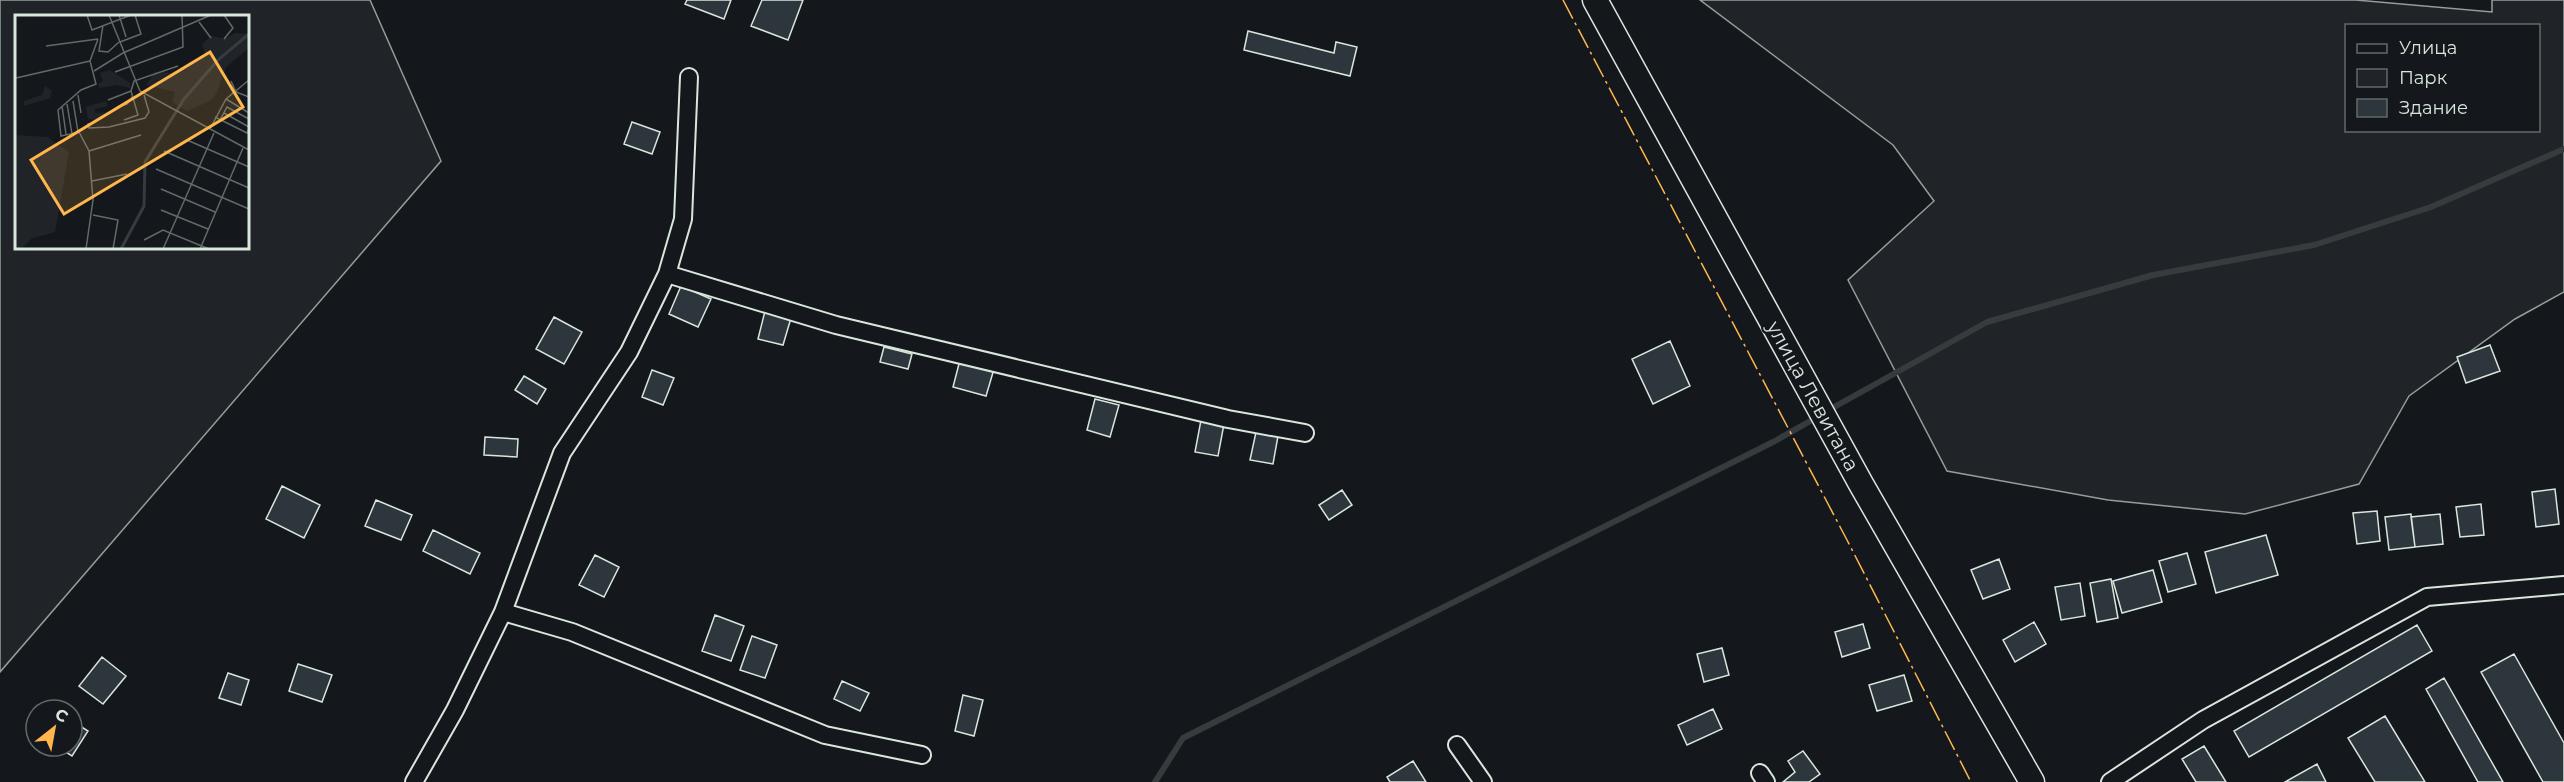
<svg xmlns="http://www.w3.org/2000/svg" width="2564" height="782" viewBox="0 0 2564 782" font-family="Montserrat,sans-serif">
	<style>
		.green { fill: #202428; stroke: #939e99; stroke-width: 1.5; fill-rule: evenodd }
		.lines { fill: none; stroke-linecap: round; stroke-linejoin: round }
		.stream { stroke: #363b3e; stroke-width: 6 }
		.building { fill: #2c363c; stroke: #d8e6dc; stroke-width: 1.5 }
		.minor-casing { stroke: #d8e6dc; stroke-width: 20 }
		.secondary-casing { stroke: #d8e6dc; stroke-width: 27 }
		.minor { stroke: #14181c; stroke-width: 16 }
		.secondary { stroke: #14181c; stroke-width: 24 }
		.power { stroke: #ffb74d; stroke-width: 1.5; stroke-dasharray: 21 4.5 3 4.5; stroke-linecap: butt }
		.labels { text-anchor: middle; stroke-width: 4.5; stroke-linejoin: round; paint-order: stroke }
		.street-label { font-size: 20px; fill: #d8e6dc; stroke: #14181c }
		.inset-river { fill: none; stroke: #363b3e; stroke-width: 3 }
		.inset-road { fill: none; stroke: #626a69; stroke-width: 1.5 }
		.view { fill: #ffb74d; fill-opacity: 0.15; stroke: #ffb74d; stroke-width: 3 }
		.inset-edge { fill: none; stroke: #d8e6dc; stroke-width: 3 }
	</style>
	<rect width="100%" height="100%" fill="#14181c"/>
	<path class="green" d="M 0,0 L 370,0 L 441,161 L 0,672 ZM 248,16 L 248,248 L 16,248 L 16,16 Z
		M 1700,0 L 2356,0 L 2492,12 L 2492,0 L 2564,0 L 2564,292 L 2515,319 L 2409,396 L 2359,484 L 2245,514 L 2108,500 L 1947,471 L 1848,280 L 1934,201 L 1893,145 ZM 2346,26 L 2538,26 L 2538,130 L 2346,130 Z"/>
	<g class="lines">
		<path class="stream" d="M 1827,411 L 1987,322 L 2153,275 L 2314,245 L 2431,207 L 2564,149
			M 1155,782 L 1183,738 L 1775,441 L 1819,416"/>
	</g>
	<path class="building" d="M 687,0 L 731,0 L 724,19 L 685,4 Z
		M 762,0 L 803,0 L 788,40 L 751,26 Z
		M 1248,31 L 1334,53 L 1336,42 L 1357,47 L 1350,76 L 1244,50 Z
		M 632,122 L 660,132 L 652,154 L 624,144 Z
		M 681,286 L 711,299 L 698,327 L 669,314 Z
		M 765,311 L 791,318 L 783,345 L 758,339 Z
		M 554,317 L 582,332 L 564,364 L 536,349 Z
		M 1670,341 L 1690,386 L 1653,404 L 1632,359 Z
		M 2490,345 L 2500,371 L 2466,383 L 2457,357 Z
		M 884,347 L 912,354 L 908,369 L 880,362 Z
		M 960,360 L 994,369 L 986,396 L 953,387 Z
		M 652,370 L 674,378 L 663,405 L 642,397 Z
		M 524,376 L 546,389 L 537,404 L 515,390 Z
		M 1095,399 L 1119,405 L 1110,437 L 1087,430 Z
		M 1201,420 L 1224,424 L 1218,456 L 1195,452 Z
		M 1256,432 L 1278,436 L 1273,464 L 1250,460 Z
		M 485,437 L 518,439 L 517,457 L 484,455 Z
		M 282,486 L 320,505 L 304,538 L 266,519 Z
		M 2555,489 L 2559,524 L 2536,527 L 2532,492 Z
		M 1342,490 L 1352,505 L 1329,520 L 1319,505 Z
		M 376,500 L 412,515 L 401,540 L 365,526 Z
		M 2481,504 L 2484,535 L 2460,537 L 2456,507 Z
		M 2377,511 L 2380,541 L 2357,544 L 2353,513 Z
		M 2411,514 L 2415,547 L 2389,550 L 2385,517 Z
		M 2440,514 L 2443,544 L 2415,547 L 2411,517 Z
		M 433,530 L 480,553 L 470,574 L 423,551 Z
		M 2266,535 L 2278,575 L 2216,593 L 2205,552 Z
		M 2187,553 L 2196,584 L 2168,592 L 2159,561 Z
		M 595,555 L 619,567 L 604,597 L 579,585 Z
		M 1999,559 L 2010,589 L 1983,599 L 1971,570 Z
		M 2153,570 L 2162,602 L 2122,613 L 2113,581 Z
		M 2111,579 L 2118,618 L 2097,622 L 2090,583 Z
		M 2080,583 L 2085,616 L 2061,620 L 2055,587 Z
		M 715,615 L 744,626 L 731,661 L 702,651 Z
		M 2034,622 L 2046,644 L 2015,662 L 2003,640 Z
		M 1863,624 L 1870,648 L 1842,657 L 1835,632 Z
		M 2417,625 L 2432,651 L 2249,757 L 2234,731 Z
		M 752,636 L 777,645 L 765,678 L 740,670 Z
		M 1722,648 L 1729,675 L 1704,682 L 1697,654 Z
		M 2514,654 L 2564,743 L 2564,782 L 2543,782 L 2481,672 Z
		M 102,657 L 126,676 L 103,704 L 79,686 Z
		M 298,664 L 332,675 L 322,702 L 289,691 Z
		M 228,673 L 249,680 L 241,705 L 219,698 Z
		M 1904,675 L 1912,701 L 1877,711 L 1869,685 Z
		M 2444,678 L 2503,782 L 2478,782 L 2426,689 Z
		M 842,681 L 869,693 L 860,711 L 834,699 Z
		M 963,695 L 983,700 L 974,736 L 955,731 Z
		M 1713,709 L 1722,729 L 1687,745 L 1678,725 Z
		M 2385,716 L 2425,782 L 2375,782 L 2348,738 Z
		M 72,721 L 88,731 L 72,756 L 56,746 L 72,746 Z
		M 2204,746 L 2226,782 L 2196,782 L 2182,759 Z
		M 1803,751 L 1820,774 L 1809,782 L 1783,782 L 1795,772 L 1788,761 Z
		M 1413,761 L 1426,782 L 1390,782 L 1387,777 Z
		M 2317,764 L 2326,782 L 2285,782 Z"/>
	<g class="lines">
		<g class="minor-casing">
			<path id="minor" d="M 667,274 L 836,325 L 1228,419 L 1305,433
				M 503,612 L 572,632 L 825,735 L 922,755
				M 1457,745 L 1483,782
				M 1760,773 L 1766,782
				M 414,782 L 455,710 L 503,612 L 562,453 L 629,352 L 667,274 L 683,219 L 689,77
				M 2110,782 L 2203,720 L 2427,597 L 2564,585"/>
		</g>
		<g class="secondary-casing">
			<path id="secondary" d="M 1595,0 L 1861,484 L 2032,782"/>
		</g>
		<use href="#minor" class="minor"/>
		<use href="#secondary" class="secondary"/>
		<path class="power" d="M 1563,0 L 1847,540 L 1971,782"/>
	</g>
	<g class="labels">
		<g class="street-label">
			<text transform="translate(1813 396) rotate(61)" y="7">улица Левитана</text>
		</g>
	</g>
	<g transform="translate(15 15)">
		<rect width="234" height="234" fill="#14181c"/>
		<path d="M 220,18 L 234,19 L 234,33 L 211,52 L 201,79 L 195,86 L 172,96 L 157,87 L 160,77 L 131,70 L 140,57 L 158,58 L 191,41 L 187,29 L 197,21 L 210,24 ZM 95,55 L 115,68 L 115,73 L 101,70 L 85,73 L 83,69 L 88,66 L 85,58 ZM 30,71 L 37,76 L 35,83 L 9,91 L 9,86 L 27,80 ZM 91,86 L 93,91 L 80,94 L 80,98 L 94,97 L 83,105 L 73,104 L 71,92 ZM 0,120 L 32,122 L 54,137 L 40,217 L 16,224 L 6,234 L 0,234 Z" fill="#202428"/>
		<path class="inset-river" d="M 106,234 L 129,191 L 130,147 L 169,84 L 204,44 L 234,19"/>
		<path class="inset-road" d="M 72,0 L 77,15 L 116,0M 94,0 L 125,76 L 234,135M 104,0 L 111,22M 209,0 L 218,13 L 209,24M 184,7 L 196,23M 88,10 L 84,36 L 93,37 L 104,27M 105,27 L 126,19 L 120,0M 31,31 L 83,24M 79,56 L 108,38 L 196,0M 100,57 L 168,32 L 167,0M 1,63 L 75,46M 216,66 L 221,77 L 234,82M 63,80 L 66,98M 211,84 L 234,98M 93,85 L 116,76M 58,86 L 63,117M 52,89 L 57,119M 47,91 L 51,119M 102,92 L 112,89 L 118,81M 209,98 L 234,112M 200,102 L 232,118 L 234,114M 109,105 L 123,100 L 116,76 L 119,66 L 163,51M 205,105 L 212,92 L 234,104M 73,108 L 74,113 L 94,112 L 130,103 L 134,97 L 129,80M 195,114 L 211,84 L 234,65M 172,125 L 234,152M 74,136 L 126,120M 149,136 L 234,173M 141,154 L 234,194M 77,166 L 112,159M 146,174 L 200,197M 146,195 L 193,214M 78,200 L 103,205 L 98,234M 129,225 L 148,215 L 194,234M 71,234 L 78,185 L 74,136 L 64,117 L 46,121 L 43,95 L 66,75 L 81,69 L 75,46 L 83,24M 148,234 L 199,118M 185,234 L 228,133"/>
		<path class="view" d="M 195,37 L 228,92 L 49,199 L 16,145 Z"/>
		<rect width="234" height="234" class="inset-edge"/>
	</g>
	<rect x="2345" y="24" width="195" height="108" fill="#14181c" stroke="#626a69" stroke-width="1.5"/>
	<rect x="2357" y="44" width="30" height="9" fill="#14181c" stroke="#626a69" stroke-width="1.5"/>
	<text x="2399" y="54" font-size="18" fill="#d8e6dc">Улица</text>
	<rect x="2357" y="69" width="30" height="18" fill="#202428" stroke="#626a69" stroke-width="1.5"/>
	<text x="2399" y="84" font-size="18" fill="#d8e6dc">Парк</text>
	<rect x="2357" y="99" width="30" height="18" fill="#2c363c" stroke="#626a69" stroke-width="1.5"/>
	<text x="2399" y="114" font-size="18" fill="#d8e6dc">Здание</text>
	<g transform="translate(54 728) rotate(31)"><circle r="28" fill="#14181c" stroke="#626a69" stroke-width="1.5"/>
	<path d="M0-4.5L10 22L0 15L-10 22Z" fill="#ffb74d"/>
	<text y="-9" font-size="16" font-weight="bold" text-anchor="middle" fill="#d8e6dc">С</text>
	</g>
</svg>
